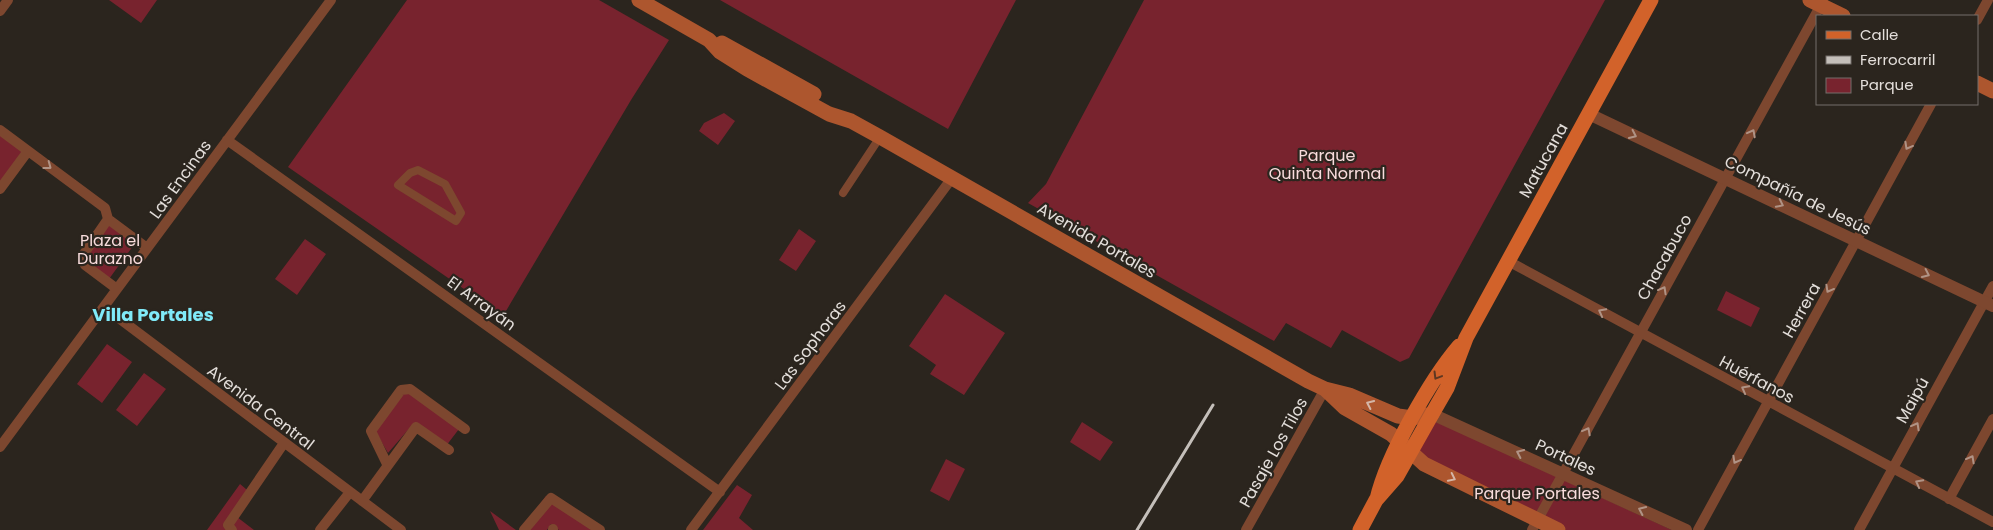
<svg xmlns="http://www.w3.org/2000/svg" width="1993" height="530" viewBox="0 0 1993 530" font-family="Poppins,sans-serif">
	<style>
		.green { fill: #78232e }
		.lines { fill: none; stroke-linecap: round; stroke-linejoin: round }
		.pedestrian { stroke: #7d472f; stroke-width: 8 }
		.minor { stroke: #7d472f; stroke-width: 10 }
		.tertiary { stroke: #7d472f; stroke-width: 12 }
		.secondary { stroke: #ad562e; stroke-width: 15 }
		.primary { stroke: #d2622a; stroke-width: 15 }
		.rail { stroke: #c4bfba; stroke-width: 3 }
		.oneway { stroke: #b09385 }
		.oneway2 { stroke: #5d3722 }
		.oneway3 { stroke: #d4b6a7 }
		.labels { text-anchor: middle; stroke-width: 4.5; stroke-linejoin: round; paint-order: stroke }
		.park-label { font-size: 16px; fill: #f8dcdc; stroke: #2b251e }
		.street-label { font-size: 16px; fill: #e4dfdb; stroke: #2b251e }
		.neighbourhood-label { font-size: 18px; font-weight: bold; fill: #80eaf8; stroke: #2b251e }
	</style>
	<rect width="100%" height="100%" fill="#2b251e"/>
	<path class="green" d="M 109,0 L 157,0 L 141,23 Z
		M 407,0 L 599,0 L 669,40 L 631,100 L 503,316 L 288,167 Z
		M 720,0 L 1016,0 L 948,129 Z
		M 1144,0 L 1605,0 L 1409,358 L 1400,362 L 1342,330 L 1331,348 L 1286,323 L 1274,341 L 1028,203 L 1046,184 Z
		M 724,113 L 735,121 L 718,145 L 699,131 L 704,123 Z
		M 0,133 L 21,149 L 22,155 L 0,184 Z
		M 108,223 L 136,242 L 109,279 L 87,262 L 83,256 Z
		M 799,229 L 816,241 L 796,271 L 779,260 Z
		M 305,239 L 326,254 L 297,295 L 275,279 Z
		M 1726,291 L 1760,308 L 1751,327 L 1717,310 Z
		M 945,294 L 1005,333 L 964,395 L 930,374 L 936,365 L 909,346 Z
		M 107,344 L 132,362 L 102,403 L 77,384 Z
		M 144,373 L 166,389 L 137,426 L 116,410 Z
		M 410,393 L 459,429 L 446,446 L 414,423 L 388,453 L 375,431 L 401,394 Z
		M 1436,421 L 1672,530 L 1566,530 L 1529,513 L 1416,454 Z
		M 1082,422 L 1113,442 L 1100,461 L 1070,442 Z
		M 946,459 L 965,469 L 949,501 L 930,491 Z
		M 240,484 L 252,494 L 237,517 L 254,530 L 207,530 Z
		M 737,485 L 752,495 L 739,518 L 753,530 L 703,530 Z
		M 546,496 L 594,530 L 559,530 L 551,524 L 547,530 L 521,530 Z
		M 490,511 L 516,530 L 499,530 Z"/>
	<g class="lines">
		<path class="pedestrian" d="M 418,170 L 445,184 L 461,213 L 456,221 L 398,185 L 410,173 Z
			M 843,193 L 880,137"/>
		<path class="minor" d="M 0,11 L 8,0
			M 1977,20 L 1988,0
			M 0,130 L 105,208 L 108,219 L 147,248
			M 227,140 L 720,492
			M 0,189 L 28,151
			M 108,219 L 81,258 L 85,265 L 117,289
			M 1508,261 L 1993,522
			M 104,307 L 401,530
			M 0,447 L 331,0
			M 387,464 L 371,431 L 401,390 L 410,389 L 465,429
			M 1949,499 L 1993,419
			M 362,501 L 416,427 L 449,450
			M 232,530 L 228,525 L 284,443
			M 320,530 L 350,492
			M 524,530 L 551,498 L 600,530
			M 553,530 L 553,529
			M 691,530 L 952,178
			M 1246,530 L 1325,389
			M 1532,530 L 1823,1
			M 1698,530 L 1931,104
			M 1859,530 L 1993,286"/>
		<path class="tertiary" d="M 1589,114 L 1993,306
			M 1432,414 L 1686,530"/>
		<path class="secondary" d="M 639,0 L 709,40 L 720,52 L 747,69 L 829,114 L 851,121 L 880,137 L 1308,381 L 1325,389 L 1349,395 L 1398,416 L 1413,418 L 1432,414
			M 1810,0 L 1843,16
			M 722,43 L 814,94
			M 1977,83 L 1993,91
			M 1325,389 L 1345,408 L 1391,434 L 1424,464 L 1558,530"/>
		<path class="primary" d="M 1377,499 C 1387,456 1430,380 1459,346
			M 1360,530 L 1376,500 L 1397,476 L 1432,414 L 1447,388 L 1466,338 L 1651,0"/>
		<path class="rail" d="M 1137,530 L 1213,405"/>
	</g>
	<defs><path id="oneway-chevron" d="M-2-3.5L2.5 0L-2 3.5" fill="none" stroke-width="1.6" stroke-linecap="round" stroke-linejoin="round" transform="scale(1.25)"/></defs>
	<g class="oneway">
		<use href="#oneway-chevron" transform="translate(1752 133) rotate(-62)"/>
		<use href="#oneway-chevron" transform="translate(1633 135) rotate(25)"/>
		<use href="#oneway-chevron" transform="translate(1908 146) rotate(119)"/>
		<use href="#oneway-chevron" transform="translate(48 166) rotate(37)"/>
		<use href="#oneway-chevron" transform="translate(1780 204) rotate(26)"/>
		<use href="#oneway-chevron" transform="translate(1926 274) rotate(25)"/>
		<use href="#oneway-chevron" transform="translate(1829 289) rotate(119)"/>
		<use href="#oneway-chevron" transform="translate(1663 290) rotate(-61)"/>
		<use href="#oneway-chevron" transform="translate(1602 312) rotate(-152)"/>
		<use href="#oneway-chevron" transform="translate(1745 389) rotate(-152)"/>
		<use href="#oneway-chevron" transform="translate(1916 426) rotate(-61)"/>
		<use href="#oneway-chevron" transform="translate(1587 431) rotate(-62)"/>
		<use href="#oneway-chevron" transform="translate(1520 453) rotate(-155)"/>
		<use href="#oneway-chevron" transform="translate(1971 459) rotate(-61)"/>
		<use href="#oneway-chevron" transform="translate(1736 460) rotate(119)"/>
		<use href="#oneway-chevron" transform="translate(1919 483) rotate(-152)"/>
		<use href="#oneway-chevron" transform="translate(1642 510) rotate(-155)"/>
	</g>
	<use class="oneway2" href="#oneway-chevron" transform="translate(1437 376) rotate(121)"/>
	<g class="oneway3">
		<use href="#oneway-chevron" transform="translate(1370 404) rotate(-155)"/>
		<use href="#oneway-chevron" transform="translate(1452 478) rotate(26)"/>
	</g>
	<g class="labels">
		<g class="park-label">
			<text x="1327" y="161">Parque<tspan x="1327" dy="18">Quinta Normal</tspan></text>
			<text x="110" y="246">Plaza el<tspan x="110" dy="18">Durazno</tspan></text>
			<text x="1537" y="499">Parque Portales</text>
		</g>
		<g class="street-label">
			<text transform="translate(1543 160) rotate(-61)" y="6">Matucana</text>
			<text transform="translate(180 179) rotate(-54)" y="6">Las Encinas</text>
			<text transform="translate(1798 195) rotate(26)" y="6">Compañía de Jesús</text>
			<text transform="translate(1097 240) rotate(30)" y="6">Avenida Portales</text>
			<text transform="translate(1664 257) rotate(-61)" y="6">Chacabuco</text>
			<text transform="translate(482 303) rotate(36)" y="6">El Arrayán</text>
			<text transform="translate(1801 310) rotate(-61)" y="6">Herrera</text>
			<text transform="translate(810 345) rotate(-53)" y="6">Las Sophoras</text>
			<text transform="translate(1757 379) rotate(28)" y="6">Huérfanos</text>
			<text transform="translate(1912 400) rotate(-61)" y="6">Maipú</text>
			<text transform="translate(261 407) rotate(37)" y="6">Avenida Central</text>
			<text transform="translate(1273 452) rotate(-61)" y="6">Pasaje Los Tilos</text>
			<text transform="translate(1566 457) rotate(25)" y="6">Portales</text>
		</g>
		<g class="neighbourhood-label">
			<text x="153" y="321">Villa Portales</text>
		</g>
	</g>
	<rect x="1816" y="15" width="162" height="90" fill="#2b251e" stroke="#756f6a"/>
	<rect x="1826" y="31" width="25" height="8" fill="#d2622a" stroke="#756f6a"/>
	<text x="1860" y="40" font-size="15" fill="#e4dfdb">Calle</text>
	<rect x="1826" y="56" width="25" height="8" fill="#c4bfba" stroke="#756f6a"/>
	<text x="1860" y="65" font-size="15" fill="#e4dfdb">Ferrocarril</text>
	<rect x="1826" y="78" width="25" height="15" fill="#78232e" stroke="#756f6a"/>
	<text x="1860" y="90" font-size="15" fill="#e4dfdb">Parque</text>
</svg>
